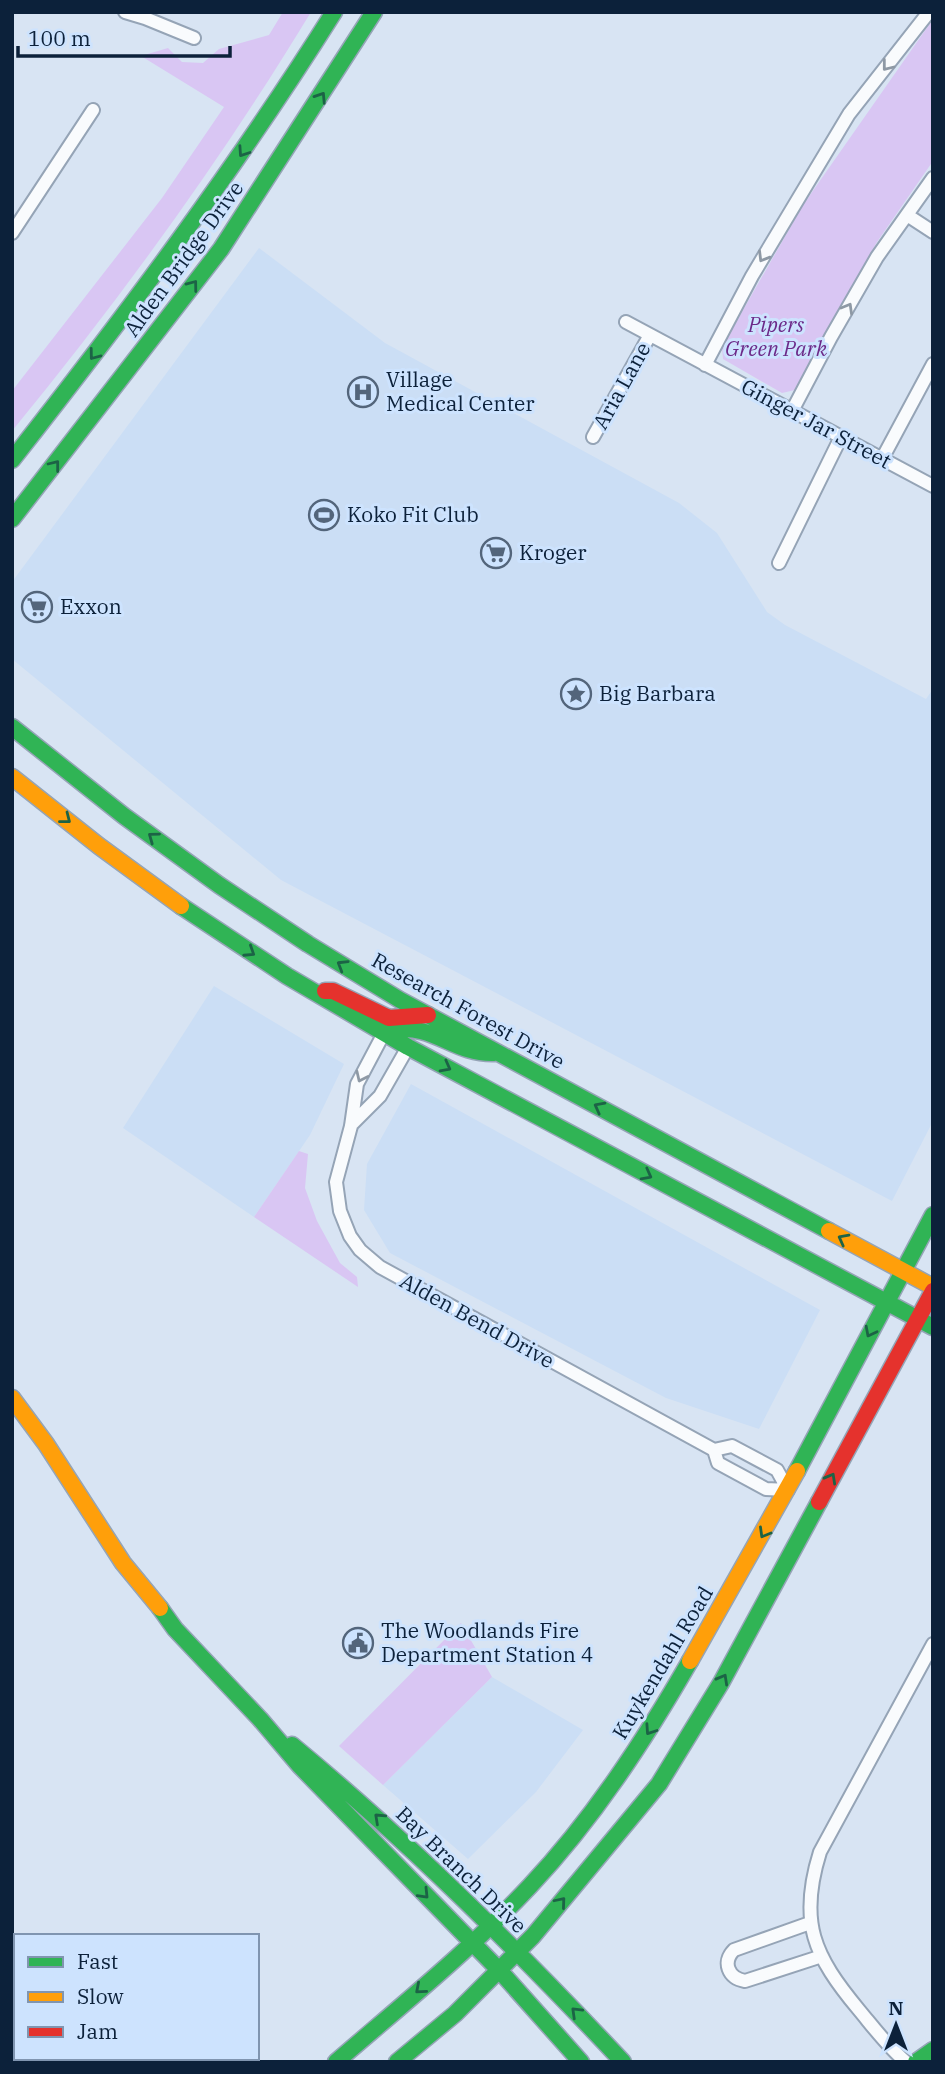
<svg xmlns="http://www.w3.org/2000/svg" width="945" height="2074" viewBox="0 0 945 2074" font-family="'IBM Plex Serif',serif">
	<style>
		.built { fill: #cbdef5 }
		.green { fill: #d9c6f3 }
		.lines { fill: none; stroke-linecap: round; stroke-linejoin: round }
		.street-casing { stroke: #95a4b6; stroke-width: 16 }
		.fast-casing { stroke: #95a4b6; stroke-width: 19 }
		.slow-casing { stroke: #95a4b6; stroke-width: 19 }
		.jam-casing { stroke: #95a4b6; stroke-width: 19 }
		.street { stroke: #f9fbfd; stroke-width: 12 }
		.fast { stroke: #30b455; stroke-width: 16 }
		.slow { stroke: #ff9f0a; stroke-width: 16 }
		.jam { stroke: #e5322d; stroke-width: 16 }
		.oneway { stroke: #8e99a5 }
		.oneway2 { stroke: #1c6346 }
		.labels { text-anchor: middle; stroke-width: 6; stroke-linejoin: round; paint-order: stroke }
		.street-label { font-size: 21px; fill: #0c213a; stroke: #cde3fe }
		.park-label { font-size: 21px; font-style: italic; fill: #6c2a89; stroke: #cde3fe }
		.poi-label { font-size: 21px; fill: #0c213a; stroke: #cde3fe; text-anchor: start }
	</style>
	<rect width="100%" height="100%" fill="#d8e4f3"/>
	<path class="built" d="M 259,248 L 385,343 L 679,503 L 717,533 L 767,612 L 785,625 L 926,699 L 933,689 L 933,1121 L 892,1201 L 281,880 L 12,659 L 12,582 Z
		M 214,986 L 344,1064 L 310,1135 L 254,1217 L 123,1128 Z
		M 411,1084 L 820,1310 L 759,1429 L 666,1398 L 390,1253 L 364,1210 L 367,1164 Z
		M 492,1677 L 583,1730 L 536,1792 L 468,1859 L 383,1785 Z"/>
	<path class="green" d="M 283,12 L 311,12 C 222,159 121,298 12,431 L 12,391 L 162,198 L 224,107 L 141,56 L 168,48 L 182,62 L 203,63 L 219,49 L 269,35 Z
		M 931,22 L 933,22 L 933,161 L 877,242 L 795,390 L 782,393 L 723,359 L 722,347 L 803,205 Z
		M 299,1151 L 308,1154 L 305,1188 L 317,1221 L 340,1263 L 357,1277 L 358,1287 L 254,1217 Z
		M 461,1623 L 492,1677 L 383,1785 L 339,1746 Z"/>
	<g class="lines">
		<g class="street-casing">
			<path id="street" d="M 125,12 L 145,18 L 194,38
				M 907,215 L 933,232
				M 12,233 L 93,110
				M 626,322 L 933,486
				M 705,365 L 752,276 L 849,114 L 929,12
				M 792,411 L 831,337 L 877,257 L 933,178
				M 593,437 L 650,335
				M 882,459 L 933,364
				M 779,563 L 841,437
				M 384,1033 L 357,1084 L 351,1126 L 336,1182 L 340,1211 L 350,1236 L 360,1250 L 380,1267 L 714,1450 L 732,1446 L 777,1470 L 788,1490
				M 351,1125 L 380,1096 L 408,1047
				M 714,1450 L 718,1463 L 766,1489 L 788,1490
				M 810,1923 L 734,1950 C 722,1962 728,1978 745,1981 L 822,1956
				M 906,2062 C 888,2047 874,2028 859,2010 C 814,1956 798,1922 820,1852 L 933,1644"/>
		</g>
		<g class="fast-casing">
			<path id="fast" d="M 12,460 C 126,315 236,168 334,12
				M 12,519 L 221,249 L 374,12
				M 12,727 L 124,816 L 219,885 L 308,944 L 400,1000 L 829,1231
				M 181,906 L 287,976 L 408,1047 L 933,1327
				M 393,1030 C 434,1023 453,1054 494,1053
				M 797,1471 L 933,1215
				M 160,1608 L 175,1629 L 260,1719 L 300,1766 L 499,1970 L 581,2062
				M 292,1745 C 410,1842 519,1951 623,2062
				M 336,2062 C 402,2005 470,1950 530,1886 C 593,1819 644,1741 690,1661
				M 397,2062 L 455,2014 L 533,1936 L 659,1784 L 721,1683 L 819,1502
				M 916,2062 L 933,2050"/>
		</g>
		<g class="slow-casing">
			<path id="slow" d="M 12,777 L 99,846 L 181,906
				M 829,1231 L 933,1287
				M 12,1398 L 46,1444 L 123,1563 L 160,1608
				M 690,1661 L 797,1471"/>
		</g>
		<g class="jam-casing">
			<path id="jam" d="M 325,991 L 333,991 L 389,1018 L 428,1015
				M 819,1502 L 933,1291"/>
		</g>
		<use href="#street" class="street"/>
		<use href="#fast" class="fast"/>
		<use href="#slow" class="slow"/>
		<use href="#jam" class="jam"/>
	</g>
	<defs><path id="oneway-chevron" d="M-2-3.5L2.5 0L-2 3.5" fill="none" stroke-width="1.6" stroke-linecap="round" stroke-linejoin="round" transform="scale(1.75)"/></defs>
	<g class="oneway">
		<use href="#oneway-chevron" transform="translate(887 66) rotate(128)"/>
		<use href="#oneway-chevron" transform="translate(763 257) rotate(121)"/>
		<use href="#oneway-chevron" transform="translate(848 308) rotate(-60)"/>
		<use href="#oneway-chevron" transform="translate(361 1077) rotate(115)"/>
	</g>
	<g class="oneway2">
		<use href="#oneway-chevron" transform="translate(321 97) rotate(-57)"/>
		<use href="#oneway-chevron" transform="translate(243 152) rotate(124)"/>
		<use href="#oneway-chevron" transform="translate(193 285) rotate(-53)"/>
		<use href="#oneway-chevron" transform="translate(94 355) rotate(127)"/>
		<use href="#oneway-chevron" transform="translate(55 465) rotate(-52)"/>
		<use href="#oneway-chevron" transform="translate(66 819) rotate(38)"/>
		<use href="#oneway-chevron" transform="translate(153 837) rotate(-144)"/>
		<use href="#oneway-chevron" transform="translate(250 952) rotate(33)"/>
		<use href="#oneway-chevron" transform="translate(342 965) rotate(-149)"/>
		<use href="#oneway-chevron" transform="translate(446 1067) rotate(28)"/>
		<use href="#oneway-chevron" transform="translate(599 1107) rotate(-152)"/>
		<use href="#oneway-chevron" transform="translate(647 1175) rotate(28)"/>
		<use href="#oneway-chevron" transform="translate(843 1239) rotate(-152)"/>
		<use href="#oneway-chevron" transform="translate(870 1332) rotate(117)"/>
		<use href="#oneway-chevron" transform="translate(831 1478) rotate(-61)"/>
		<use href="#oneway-chevron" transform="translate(764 1533) rotate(120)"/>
		<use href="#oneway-chevron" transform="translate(723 1679) rotate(-61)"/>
		<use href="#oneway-chevron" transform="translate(650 1730) rotate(124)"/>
		<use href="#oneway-chevron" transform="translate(379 1818) rotate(-137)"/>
		<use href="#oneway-chevron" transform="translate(424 1894) rotate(46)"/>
		<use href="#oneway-chevron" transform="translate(561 1902) rotate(-50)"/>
		<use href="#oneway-chevron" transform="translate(420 1989) rotate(139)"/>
		<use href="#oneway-chevron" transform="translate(576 2012) rotate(-136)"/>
	</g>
	<defs>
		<g id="hospital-ring" transform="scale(1.575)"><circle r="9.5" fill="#cde3fe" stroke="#53657b" stroke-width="1.5"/><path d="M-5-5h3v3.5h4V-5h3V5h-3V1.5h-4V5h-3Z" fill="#53657b"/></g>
		<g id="stadium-ring" transform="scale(1.575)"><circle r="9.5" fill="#cde3fe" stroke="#53657b" stroke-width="1.5"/><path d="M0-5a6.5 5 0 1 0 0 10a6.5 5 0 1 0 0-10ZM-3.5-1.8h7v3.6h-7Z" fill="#53657b"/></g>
		<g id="supermarket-ring" transform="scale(1.575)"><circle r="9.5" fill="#cde3fe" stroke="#53657b" stroke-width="1.5"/><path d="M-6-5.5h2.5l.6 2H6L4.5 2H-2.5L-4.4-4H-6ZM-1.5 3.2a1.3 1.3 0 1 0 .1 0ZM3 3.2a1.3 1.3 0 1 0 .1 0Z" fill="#53657b"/></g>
		<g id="sight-ring" transform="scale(1.575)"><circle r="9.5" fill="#cde3fe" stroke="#53657b" stroke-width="1.5"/><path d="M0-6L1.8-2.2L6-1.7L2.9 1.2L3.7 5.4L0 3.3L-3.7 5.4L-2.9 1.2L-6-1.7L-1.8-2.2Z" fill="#53657b"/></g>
		<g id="civic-ring" transform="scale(1.575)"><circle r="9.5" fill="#cde3fe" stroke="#53657b" stroke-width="1.5"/><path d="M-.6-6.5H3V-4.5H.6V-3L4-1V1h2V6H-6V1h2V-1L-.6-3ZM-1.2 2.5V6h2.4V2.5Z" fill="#53657b"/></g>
	</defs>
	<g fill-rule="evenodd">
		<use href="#hospital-ring" x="363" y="392"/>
		<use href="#stadium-ring" x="324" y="515"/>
		<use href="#supermarket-ring" x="496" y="553"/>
		<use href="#supermarket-ring" x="37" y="607"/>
		<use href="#sight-ring" x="576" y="694"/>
		<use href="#civic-ring" x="358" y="1643"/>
	</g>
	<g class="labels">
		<g class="street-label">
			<text transform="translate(184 259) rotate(-54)" y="7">Alden Bridge Drive</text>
			<text transform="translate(622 386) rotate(-61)" y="7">Aria Lane</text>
			<text transform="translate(816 424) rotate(28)" y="7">Ginger Jar Street</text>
			<text transform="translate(468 1011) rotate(29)" y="7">Research Forest Drive</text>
			<text transform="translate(477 1321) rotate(29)" y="7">Alden Bend Drive</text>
			<text transform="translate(663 1663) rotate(-59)" y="7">Kuykendahl Road</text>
			<text transform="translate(461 1870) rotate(44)" y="7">Bay Branch Drive</text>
		</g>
		<g class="park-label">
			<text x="776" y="332">Pipers<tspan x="776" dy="24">Green Park</tspan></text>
		</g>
		<g class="poi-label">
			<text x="386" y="387">Village<tspan x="386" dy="24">Medical Center</tspan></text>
			<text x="347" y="522">Koko Fit Club</text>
			<text x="519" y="560">Kroger</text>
			<text x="60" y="614">Exxon</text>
			<text x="599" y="701">Big Barbara</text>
			<text x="381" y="1638">The Woodlands Fire<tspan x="381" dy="24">Department Station 4</tspan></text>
		</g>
	</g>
	<rect width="945" height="2074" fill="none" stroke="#0c213a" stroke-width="28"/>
	<rect x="14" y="1934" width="245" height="126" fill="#cde3fe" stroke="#8095b0" stroke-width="2"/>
	<rect x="28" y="1957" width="35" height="10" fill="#30b455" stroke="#8095b0" stroke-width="2"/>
	<text x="77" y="1969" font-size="21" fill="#0c213a">Fast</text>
	<rect x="28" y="1992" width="35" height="10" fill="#ff9f0a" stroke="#8095b0" stroke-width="2"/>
	<text x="77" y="2004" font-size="21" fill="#0c213a">Slow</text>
	<rect x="28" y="2027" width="35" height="10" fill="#e5322d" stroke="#8095b0" stroke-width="2"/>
	<text x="77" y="2039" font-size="21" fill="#0c213a">Jam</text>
	<g transform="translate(896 2025)" stroke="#cde3fe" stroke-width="5" paint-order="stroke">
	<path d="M0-5L12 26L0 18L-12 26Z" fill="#0c213a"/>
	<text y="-10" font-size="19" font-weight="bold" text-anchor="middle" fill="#0c213a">N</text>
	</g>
	<path d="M18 46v10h212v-10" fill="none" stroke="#0c213a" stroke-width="3.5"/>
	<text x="28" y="46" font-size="21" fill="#0c213a" stroke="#cde3fe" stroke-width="5" paint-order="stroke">100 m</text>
</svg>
